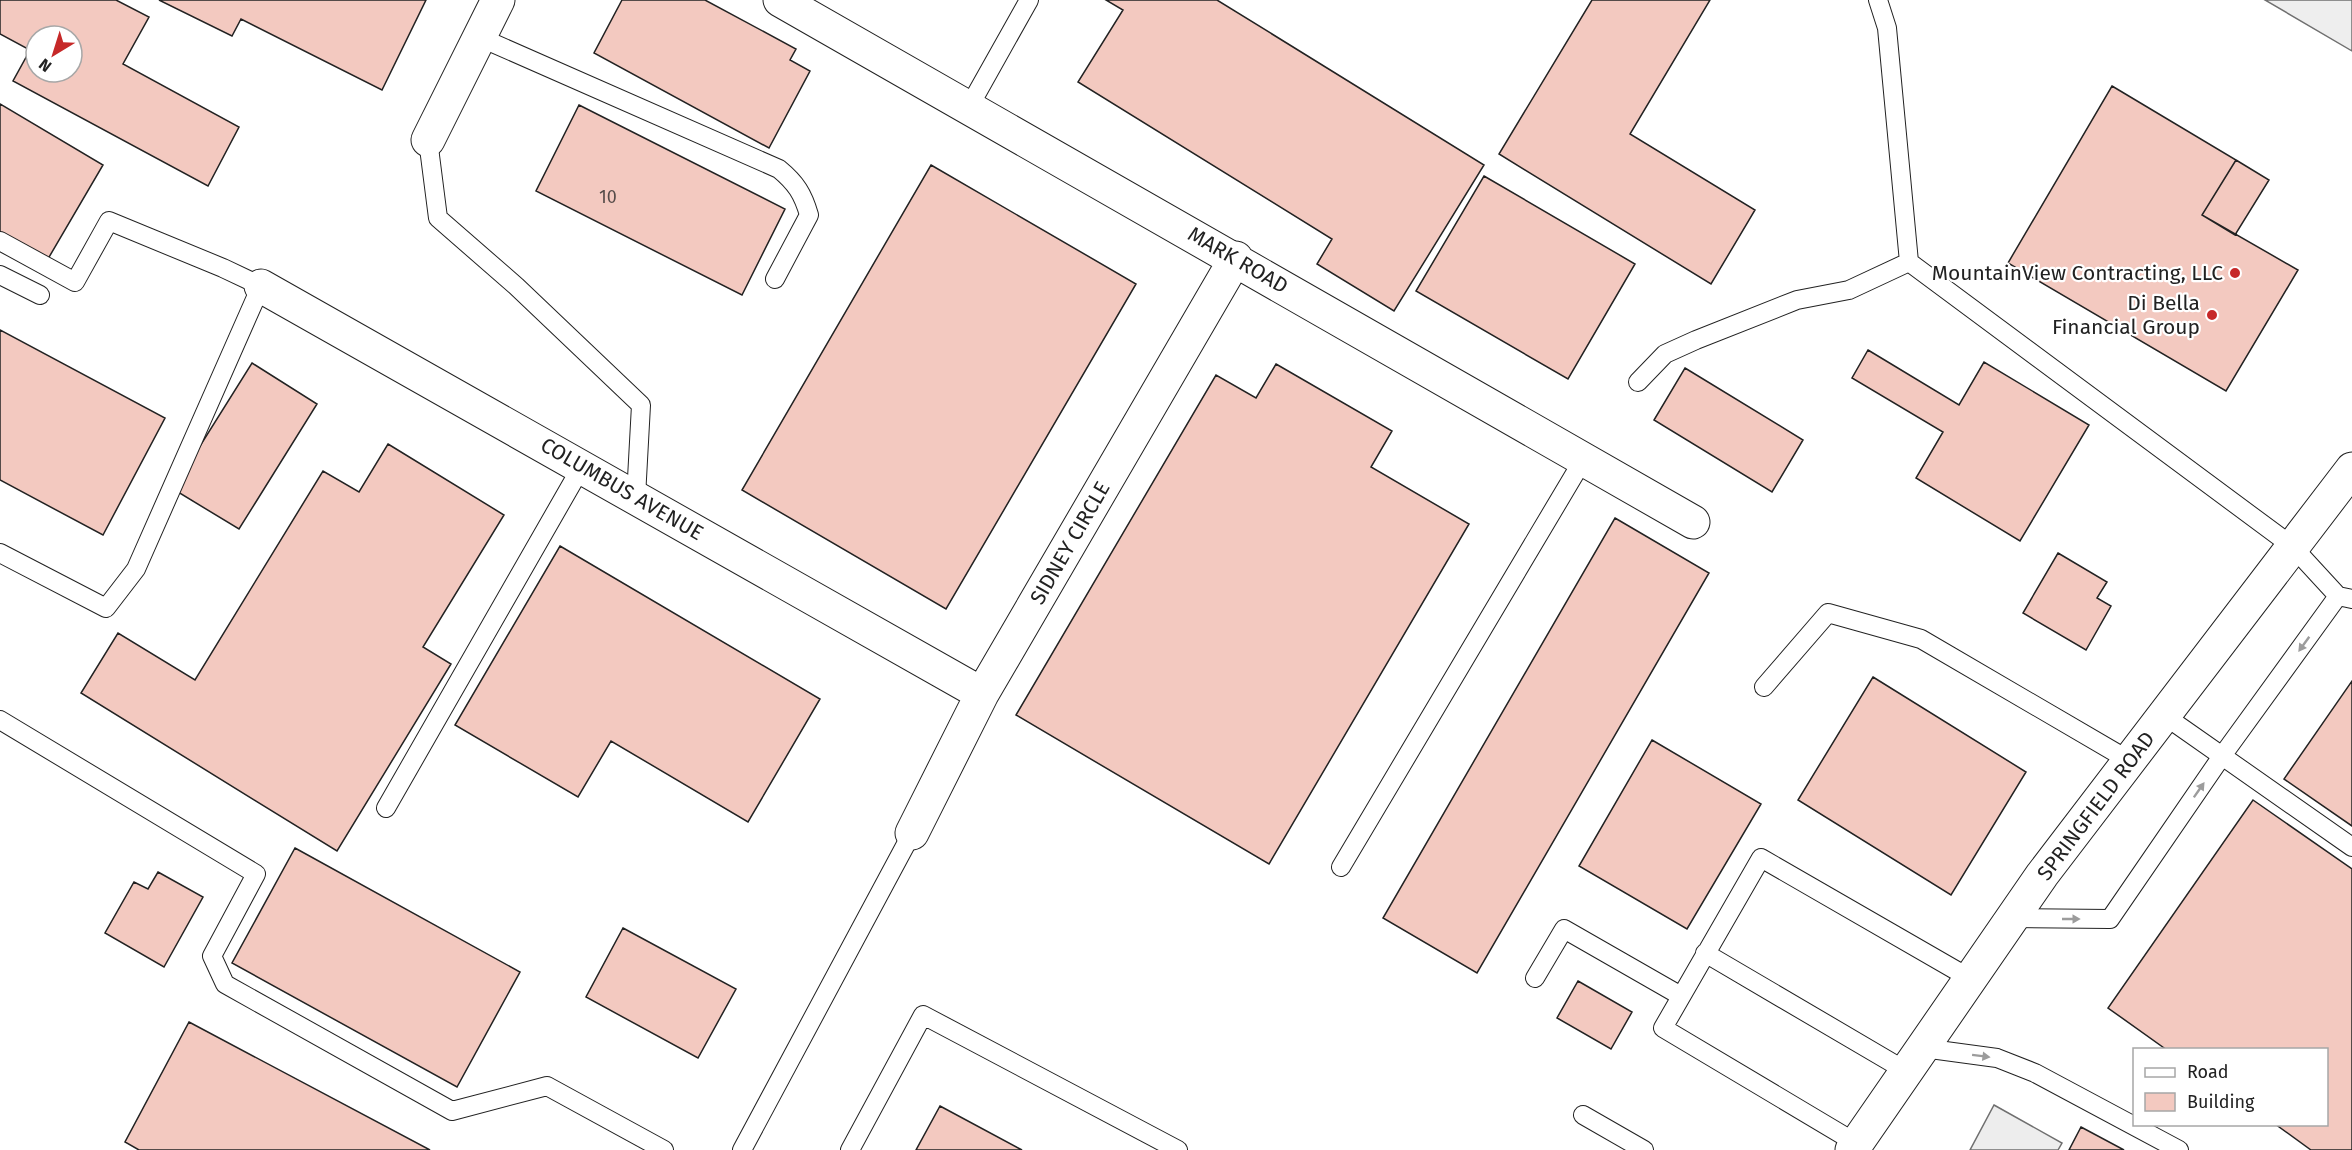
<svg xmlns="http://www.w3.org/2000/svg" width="2352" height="1150" viewBox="0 0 2352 1150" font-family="'Fira Sans',sans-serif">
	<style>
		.green { fill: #eee; stroke: #6f6f6f; stroke-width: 1.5 }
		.parking { fill: #ededed; stroke: #6f6f6f; stroke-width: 1.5 }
		.building { fill: #f3c9c0; stroke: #222; stroke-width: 1.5; fill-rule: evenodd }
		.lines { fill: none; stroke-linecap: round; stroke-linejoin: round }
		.lane-casing { stroke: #222; stroke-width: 20 }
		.street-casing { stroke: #222; stroke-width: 35 }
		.lane { stroke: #fff; stroke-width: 18 }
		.street { stroke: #fff; stroke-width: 33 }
		.oneway { fill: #9c9c9c }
		.poi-dot { fill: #c62828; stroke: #fff; stroke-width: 2 }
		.labels { text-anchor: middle; stroke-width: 4.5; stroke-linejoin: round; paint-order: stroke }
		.number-label { font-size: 18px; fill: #564c4a }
		.street-label { font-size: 21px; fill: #222; stroke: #fff }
		.poi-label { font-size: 21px; fill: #222; stroke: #fff; text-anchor: end }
	</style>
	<rect width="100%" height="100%" fill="#fff"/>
	<path class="green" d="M 2265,0 L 2352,0 L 2352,51 Z"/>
	<path class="parking" d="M 1994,1105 L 2062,1143 L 2058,1150 L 1970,1150 Z"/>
	<path class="building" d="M 0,0 L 116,0 L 149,17 L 123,64 L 239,127 L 208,186 L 13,81 L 30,50 L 0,34 ZM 36,36 L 72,36 L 72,72 L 36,72 Z
		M 159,0 L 426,0 L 382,90 L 241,19 L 232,36 Z
		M 622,0 L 705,0 L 796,49 L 790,60 L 810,71 L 769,148 L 594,53 Z
		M 1106,0 L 1217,0 L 1484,165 L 1394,311 L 1317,264 L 1332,239 L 1078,82 L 1123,10 Z
		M 1592,0 L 1710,0 L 1630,134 L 1755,210 L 1711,284 L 1499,154 Z
		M 2112,86 L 2236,160 L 2202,215 L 2298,270 L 2226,391 L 2008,263 Z
		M 0,104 L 103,165 L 45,264 L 0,237 Z
		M 579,105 L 785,209 L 742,295 L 536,191 Z
		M 2236,160 L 2269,180 L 2235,235 L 2202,215 Z
		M 931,165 L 1136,284 L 946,609 L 742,490 Z
		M 1484,176 L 1635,264 L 1568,379 L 1416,291 Z
		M 0,330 L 165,418 L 103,535 L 0,480 Z
		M 1868,350 L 1959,405 L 1984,362 L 2089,425 L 2020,541 L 1916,478 L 1943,432 L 1852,378 Z
		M 252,363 L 317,404 L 239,529 L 173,489 Z
		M 1276,364 L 1392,431 L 1371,467 L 1469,524 L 1269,864 L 1016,715 L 1216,375 L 1256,398 Z
		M 1685,368 L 1803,440 L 1772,492 L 1654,420 Z
		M 388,444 L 504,515 L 423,647 L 451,664 L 337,851 L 81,693 L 118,633 L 195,680 L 323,471 L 359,492 Z
		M 1615,518 L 1709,573 L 1477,973 L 1383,918 Z
		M 560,546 L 820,699 L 748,822 L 611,741 L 578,797 L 455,725 Z
		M 2058,553 L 2107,582 L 2097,598 L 2111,606 L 2086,650 L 2023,613 Z
		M 1873,677 L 2026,772 L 1951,895 L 1798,800 Z
		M 2352,681 L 2352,826 L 2284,779 Z
		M 1652,740 L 1761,804 L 1687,929 L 1579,866 Z
		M 2253,800 L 2352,869 L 2352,1150 L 2311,1150 L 2275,1124 L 2326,1124 L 2326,1050 L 2167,1050 L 2108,1008 Z
		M 295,848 L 520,972 L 457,1087 L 232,963 Z
		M 158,872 L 203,897 L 164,967 L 105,933 L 134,882 L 148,889 Z
		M 623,928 L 736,989 L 698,1058 L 586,997 Z
		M 1578,981 L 1632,1012 L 1611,1049 L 1557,1018 Z
		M 189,1022 L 430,1150 L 139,1150 L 125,1142 Z
		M 940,1106 L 1022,1150 L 916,1150 Z
		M 2081,1127 L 2124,1150 L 2069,1150 Z"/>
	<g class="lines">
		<g class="lane-casing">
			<path id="lane" d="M 1878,0 L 1887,28 L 1909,262 L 2292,546 L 2338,596 L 2352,599
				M 479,37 L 779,169 C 796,183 803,194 809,215 L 775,279
				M 969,107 L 1029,0
				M 428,140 L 438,218 L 516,286 L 641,405 L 636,497
				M 0,241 L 75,282 L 109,221 L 223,268 L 261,286 L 136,569 L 106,608 L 0,553
				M 0,275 L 40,295
				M 1638,382 L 1665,354 L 1696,340 L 1797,300 L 1849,290 L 1909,262
				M 1764,687 L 1828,613 L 1921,639 L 2130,761
				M 2165,716 L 2352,847
				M 0,720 L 256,874 L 212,956 L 225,984 L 452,1111 L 547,1086 L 664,1150
				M 386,808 L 582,466
				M 1341,867 L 1583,460
				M 2013,918 L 2110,919 L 2222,756 L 2338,596
				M 1705,953 L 1906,1071
				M 1535,978 L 1564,929 L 1681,996
				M 1923,1048 L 1997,1058 L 2035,1073 L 2179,1150
				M 1583,1115 L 1644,1150
				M 1856,1143 L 1663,1028 L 1761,858 L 1971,979
				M 742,1150 L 912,833
				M 850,1150 L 923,1015 L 1178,1150"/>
		</g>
		<g class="street-casing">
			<path id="street" d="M 780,0 L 1693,522
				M 428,140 L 498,0
				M 261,286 L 982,694
				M 912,833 L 982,694 L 1236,258
				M 1852,1150 L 2042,875 L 2352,469"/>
		</g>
		<use href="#lane" class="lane"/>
		<use href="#street" class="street"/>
	</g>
	<defs><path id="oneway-solid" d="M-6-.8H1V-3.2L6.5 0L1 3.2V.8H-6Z" transform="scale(1.5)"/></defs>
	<g class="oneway">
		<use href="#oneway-solid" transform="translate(2304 644) rotate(126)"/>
		<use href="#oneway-solid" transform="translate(2199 790) rotate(-55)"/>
		<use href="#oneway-solid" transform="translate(2071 919)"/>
		<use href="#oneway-solid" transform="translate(1981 1056) rotate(7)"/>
	</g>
	<g class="poi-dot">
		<circle cx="2235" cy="273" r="6"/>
		<circle cx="2212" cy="315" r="6"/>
	</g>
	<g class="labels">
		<g class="number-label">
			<text x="608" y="203">10</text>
		</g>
		<g class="street-label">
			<text transform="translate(1238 260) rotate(30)" y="7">MARK ROAD</text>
			<text transform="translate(622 489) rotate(30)" y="7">COLUMBUS AVENUE</text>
			<text transform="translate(1070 543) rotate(-60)" y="7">SIDNEY CIRCLE</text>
			<text transform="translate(2096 806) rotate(-53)" y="7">SPRINGFIELD ROAD</text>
		</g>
		<g class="poi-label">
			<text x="2223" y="280">MountainView Contracting, LLC</text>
			<text x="2200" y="310">Di Bella<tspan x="2200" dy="24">Financial Group</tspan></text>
		</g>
	</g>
	<rect x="2133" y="1048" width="195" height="78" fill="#ffffff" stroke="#a7a7a7" stroke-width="1.5"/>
	<rect x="2145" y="1068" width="30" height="9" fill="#ffffff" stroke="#a7a7a7" stroke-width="1.5"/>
	<text x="2187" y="1078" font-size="18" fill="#222222">Road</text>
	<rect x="2145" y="1093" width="30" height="18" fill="#f3c9c0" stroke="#a7a7a7" stroke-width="1.5"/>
	<text x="2187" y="1108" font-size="18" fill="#222222">Building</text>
	<g transform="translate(54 54) rotate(218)"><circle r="28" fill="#ffffff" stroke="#a7a7a7" stroke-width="1.5"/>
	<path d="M0-4.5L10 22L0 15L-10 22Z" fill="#c62828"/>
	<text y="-9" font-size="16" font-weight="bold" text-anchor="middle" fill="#222222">N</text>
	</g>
</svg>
